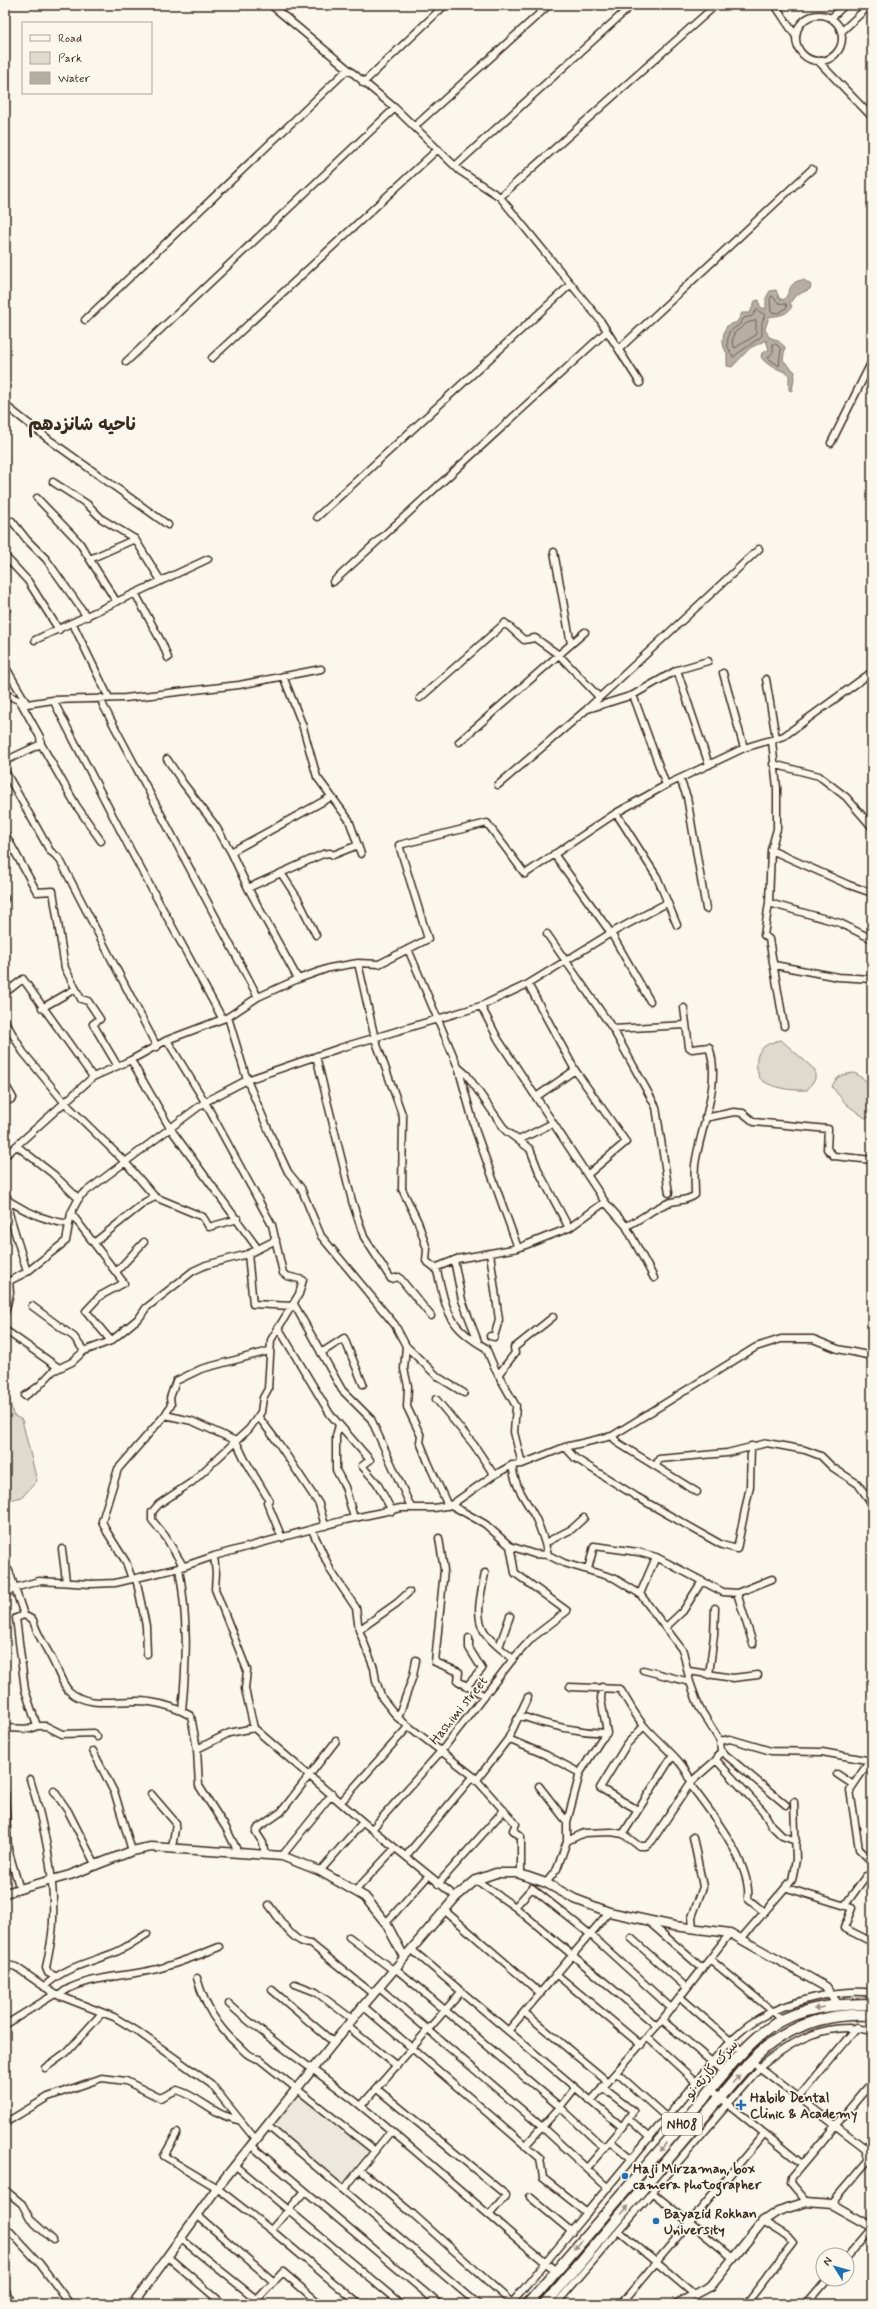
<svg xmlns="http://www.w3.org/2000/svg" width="877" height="2309" viewBox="0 0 877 2309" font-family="Mynerve,'Playpen Sans Arabic',sans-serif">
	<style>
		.built { fill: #ede8dd }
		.green { fill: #dfd9ce; stroke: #8d8276 }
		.water { fill: #b6aea2; stroke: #85796d }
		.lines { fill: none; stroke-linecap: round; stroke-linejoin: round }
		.shore { stroke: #6c5f53; stroke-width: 1 }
		.minor-casing { stroke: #3b2a1e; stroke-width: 9 }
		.tertiary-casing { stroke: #3b2a1e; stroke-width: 11 }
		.trunk-casing { stroke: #3b2a1e; stroke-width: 13 }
		.minor { stroke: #fbf7ec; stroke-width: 6 }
		.tertiary { stroke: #fbf7ec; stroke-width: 8 }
		.trunk { stroke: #fbf7ec; stroke-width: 10 }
		.oneway { fill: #9b9085 }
		.poi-dot { fill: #1f6fb2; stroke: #fbf7ec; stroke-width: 1.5 }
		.labels { text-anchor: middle; stroke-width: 3.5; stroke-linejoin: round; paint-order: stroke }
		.shield { fill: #fbf7ec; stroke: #75685c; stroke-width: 1 }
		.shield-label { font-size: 13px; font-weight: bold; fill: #3b2a1e }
		.street-label { font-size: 14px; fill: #3b2a1e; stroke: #fbf7ec }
		.poi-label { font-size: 14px; font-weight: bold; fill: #3b2a1e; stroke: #fbf7ec; text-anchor: start }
		.district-label { font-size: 18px; font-weight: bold; fill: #3b2a1e; stroke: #fbf7ec }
	</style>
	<rect width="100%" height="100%" fill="#fbf7ec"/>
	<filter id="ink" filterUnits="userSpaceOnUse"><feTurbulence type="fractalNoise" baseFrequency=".025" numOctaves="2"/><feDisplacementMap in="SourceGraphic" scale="8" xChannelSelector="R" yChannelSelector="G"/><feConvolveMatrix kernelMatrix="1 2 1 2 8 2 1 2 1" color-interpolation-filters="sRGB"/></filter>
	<g filter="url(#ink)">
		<path class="built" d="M 302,2092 L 371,2149 L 343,2183 L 273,2126 Z
			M 742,2098 L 748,2103 L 740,2112 L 734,2108 Z"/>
		<path class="green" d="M 781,1040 L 815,1070 L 815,1079 L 807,1090 C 794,1091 767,1088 759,1077 C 752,1055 760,1044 781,1040 Z
			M 855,1073 L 872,1085 L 872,1117 L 865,1118 L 846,1104 L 832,1087 C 836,1075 844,1074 855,1073 Z
			M 5,1390 L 8,1391 L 13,1415 L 22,1420 L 37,1481 L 22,1497 L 5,1501 Z"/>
		<path class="water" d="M 804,280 L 811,285 L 810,289 L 795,296 L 790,303 L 792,306 C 787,316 779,315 769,317 L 765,329 L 769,337 L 777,340 L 785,347 L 783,360 L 795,372 L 792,391 L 789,390 L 789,375 C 781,368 769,369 761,357 L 762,353 L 769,350 L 766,340 L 750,348 L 732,367 L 727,366 L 727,353 C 721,345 722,335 727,326 L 737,322 L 742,313 L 750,313 L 755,301 L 759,300 L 760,307 L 766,309 L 766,298 L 770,291 L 776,290 L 779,298 L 783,300 C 791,294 788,280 804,280 Z"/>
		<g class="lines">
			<path class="shore" d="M 772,296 L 779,303 L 786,304 L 787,307 L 779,313 L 771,312 L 770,300 Z
				M 757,310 L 765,315 L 762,322 L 762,336 L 733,357 L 727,345 L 729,332 L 740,324 L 744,318 L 752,316 Z
				M 756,321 L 756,335 L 735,348 L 732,343 L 734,333 L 747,323 Z
				M 773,344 L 776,344 L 781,349 L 779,366 L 768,358 L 773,352 Z"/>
			<g class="minor-casing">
				<path id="minor" d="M 271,5 L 395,108 L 460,171 L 500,197 L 600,320 L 640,383
					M 775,5 L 795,35
					M796 38a23 23 0 1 1 46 0a23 23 0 1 1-46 0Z
					M 831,18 L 845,5
					M 841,32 L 870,5
					M 818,61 L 872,117
					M 363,83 L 445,5
					M 415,126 L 549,5
					M 455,166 L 632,5
					M 500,197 L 716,5
					M 85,320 L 347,70
					M 619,349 L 812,169
					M 212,358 L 438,149
					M 126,362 L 395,108
					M 5,405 L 51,441 L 168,525
					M 831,443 L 872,361
					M 53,482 L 87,504 L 102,519 L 135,539
					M 37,498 L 79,542 L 116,601
					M 317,517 L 571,284
					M 12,521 L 27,540 L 46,559 L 87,617
					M 554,552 L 571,644
					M 5,556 L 28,581 L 59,630
					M 90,559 L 135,539 L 161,581
					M 333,582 L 607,331
					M 135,593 L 163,645 L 168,658
					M 5,606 L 7,609
					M 73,624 L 109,698
					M 35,640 L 208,559
					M 708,661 L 677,670 L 709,765
					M 5,666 L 27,704
					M 723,673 L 744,748
					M 283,676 L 302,724 L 317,777 L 349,820 L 361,854
					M 766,679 L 776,738
					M 5,694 L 27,704 L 53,700 L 125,698 L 239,685 L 321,669
					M 633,695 L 666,785
					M 101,698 L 103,705 L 258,997
					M 420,698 L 505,623 L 524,640 L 535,638 L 559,655 L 599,697
					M 53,700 L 130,849 L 222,1018
					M 588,709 L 633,695 L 677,670
					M 772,741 L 777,788 L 777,829 L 771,850 L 769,903 L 764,935 L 769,939 L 784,1026
					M 459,742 L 585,632
					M 41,744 L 76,805 L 101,841
					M 167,759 L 183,783 L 215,825 L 231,852 L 248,888 L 298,979
					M 5,761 L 41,744 L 40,737 L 20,701
					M 773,764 L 819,776 L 846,797 L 872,827
					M 5,771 L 50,851 L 59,858 L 157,1047
					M 680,779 L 687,797 L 706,909
					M 498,785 L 586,710 L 759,549
					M 616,813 L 657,877 L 677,925
					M 5,834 L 37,892 L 53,891 L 65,968 L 81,999 L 88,1001 L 100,1019 L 93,1024 L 117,1065
					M 771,850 L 849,885 L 872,893
					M 231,852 L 331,797
					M 554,854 L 611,933 L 650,1001
					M 281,873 L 298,899 L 316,935
					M 248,888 L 323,854 L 330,853 L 333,855 L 358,845
					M 5,898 L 5,899
					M 769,903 L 840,923 L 872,939
					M 547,934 L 613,1029 L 656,1107 L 669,1193
					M 408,949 L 458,1067 L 476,1132 L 518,1248
					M 358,963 L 375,1039 L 403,1117 L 402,1189 L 418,1222 L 427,1249 L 426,1261 L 435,1268 L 457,1259 L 518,1248 L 569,1228 L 605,1202
					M 774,965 L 838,977 L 872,979
					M 528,984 L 575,1070 L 626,1142 L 587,1175
					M 5,993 L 23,979 L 93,1077
					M 481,1006 L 498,1039 L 536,1097 L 605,1202 L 626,1226 L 654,1278
					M 42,1008 L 75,989
					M 228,1017 L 247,1080 L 271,1136 L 288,1172 L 301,1188 L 321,1236 L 395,1325 L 406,1346 L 438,1377 L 464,1393
					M 5,1021 L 23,1052 L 64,1102 L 125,1162 L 155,1197
					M 613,1029 L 685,1025
					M 167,1040 L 205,1102 L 272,1225 L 283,1273 L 287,1276 L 303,1280 L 299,1294 L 271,1340 L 268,1389 L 263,1398 L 261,1412 L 249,1429 L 192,1482 L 159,1504 L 152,1512 L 152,1520 L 165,1536 L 182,1564 L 179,1568 C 188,1620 187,1659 182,1711
					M 316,1056 L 352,1201 L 364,1237 L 391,1279 L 399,1277 L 431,1316
					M 131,1060 L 170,1128 L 258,1249
					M 459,1068 L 467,1075 L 506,1131 L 530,1149 L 539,1172 L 569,1228
					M 5,1084 L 13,1098 L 5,1103
					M 536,1097 L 575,1070
					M 705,1118 L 734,1112 L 743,1113 L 754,1122 L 828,1129 L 827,1149 L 834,1156 L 872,1160
					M 519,1140 L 553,1123
					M 17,1146 L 53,1174 L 79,1199
					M 5,1156 L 93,1077 L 131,1060 L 167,1040 L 228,1017 L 258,997 L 298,979 L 329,968 L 358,963 L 379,964 L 428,939 L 399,845 L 487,823 L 525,874 L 616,813 L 666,785 L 744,748 L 784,736 L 872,672
					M 5,1193 L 9,1201 L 9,1213 L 27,1272
					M 9,1201 C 28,1213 46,1221 69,1224
					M 71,1213 L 124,1283 L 100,1296 L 86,1311 L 111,1341
					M 626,1226 C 641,1220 653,1208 668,1203 C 678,1199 686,1202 695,1195 C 695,1185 694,1175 695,1165 C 700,1128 722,1084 709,1047 L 692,1049 L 689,1047 L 684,1008
					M 95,1242 L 145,1202 L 155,1197 L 203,1217 L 209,1227 L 238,1219
					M 248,1254 L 253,1304 L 292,1306
					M 454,1260 L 462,1300 L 479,1344
					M 436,1267 C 447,1309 445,1325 486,1348 L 494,1367 L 516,1406 L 514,1432 L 522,1464
					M 116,1272 L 144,1242
					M 5,1283 L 27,1272 L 66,1241 L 71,1213 L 80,1196 L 205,1102 L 247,1080 L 340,1048 L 481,1006 L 528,984 L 611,933 L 665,904
					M 294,1304 L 342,1390 L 371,1419 L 411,1507
					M 32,1306 L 74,1337 L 84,1351
					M 5,1313 L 10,1293 L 9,1281
					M 278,1327 L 330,1414 L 370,1460 L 362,1466 L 377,1483 L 392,1511
					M 5,1330 L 59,1368
					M 490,1336 L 494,1337 L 499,1320 L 490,1253
					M 406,1346 L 404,1369 L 408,1386 L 407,1407 L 421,1436 L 420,1442 L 428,1462 L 448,1506
					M 321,1353 L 344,1338 L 363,1384
					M 498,1375 L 515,1353 L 514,1348 L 553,1317
					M 25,1396 L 39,1386 L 53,1371 L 72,1362 L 84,1351 L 111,1341 L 140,1317 L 146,1308 L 193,1271 L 206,1265 L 248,1254 L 276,1240
					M 436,1399 L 474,1445 L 494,1475
					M 165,1415 L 192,1421 L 236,1441 L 244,1458 L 269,1500 L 267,1502 L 282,1538
					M 258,1416 L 279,1444 L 319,1504 L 325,1526
					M 339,1425 L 336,1436 L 336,1470 L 345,1487 L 354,1518
					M 612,1436 L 618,1443 L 697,1492
					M 565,1447 L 575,1458 L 637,1497 L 722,1545 L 737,1549 L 750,1486 L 751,1446
					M 512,1465 C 515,1489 526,1499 536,1519 C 541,1530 545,1543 548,1555
					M 656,1466 L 659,1459 L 727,1453 L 767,1443 L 805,1450 L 821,1456 L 832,1467 L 858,1484 L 872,1504
					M 451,1505 L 485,1524 L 510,1546 L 534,1554 L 548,1555 L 564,1563 L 614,1578 L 640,1594 L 683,1651 L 690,1682 L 699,1707 L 720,1741 L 721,1751 L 716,1760 L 691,1782 L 652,1841 L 646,1846 L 639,1846 L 623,1834 L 611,1832 L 584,1833 L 567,1841 L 557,1869 L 546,1883
					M 312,1530 L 331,1571 L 356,1608 L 359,1630 L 374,1668 L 376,1681 L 382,1698 L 398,1718 L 473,1776 L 516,1824 L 513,1830 L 521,1837 L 521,1874
					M 439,1538 L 444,1570 L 435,1662 L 459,1672 L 458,1681 L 485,1696
					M 545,1543 L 572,1529 L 584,1518
					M 62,1549 L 66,1581
					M 214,1556 L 216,1573 L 215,1589 L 247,1670 L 245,1689 L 254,1728 L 363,1822 L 456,1897
					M 5,1566 L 9,1571 L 24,1615 L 33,1620 C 37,1635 46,1647 53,1661 C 58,1670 62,1684 69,1691 C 91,1711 125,1697 150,1702 C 164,1704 179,1709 191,1716 L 197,1749 L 199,1786 L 226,1828 L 238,1852
					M 588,1569 L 594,1546 L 638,1552 L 656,1557 L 723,1592 L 737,1593 L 772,1579
					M 485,1573 C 482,1591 474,1614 484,1631 C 490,1642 504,1651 513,1659
					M 136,1578 L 146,1626 L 147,1654
					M 132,1579 L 126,1562 L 107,1532 L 102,1521 L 118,1469 L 165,1415 L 171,1405 L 170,1398 L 176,1381 L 201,1369 L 269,1351
					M 737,1593 L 753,1644
					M 640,1594 L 656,1557
					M 5,1595 L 14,1588 L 39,1581 L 91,1584 L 115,1583 L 179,1568 L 214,1556 L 345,1520 L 401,1508 L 434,1508 L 451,1505 L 491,1477 L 512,1465 L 522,1464 L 565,1447 L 612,1436 L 756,1347 L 781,1339 L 813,1339 L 838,1349 L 872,1356
					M 24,1615 L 16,1618 L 25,1690 L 37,1726
					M 666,1627 L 683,1611 L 702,1581
					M 359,1630 L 397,1603 L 409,1592
					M 499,1647 L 510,1616
					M 643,1670 L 690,1682
					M 689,1671 L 733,1678 L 758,1675
					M 709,1675 L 714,1635 L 715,1608
					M 466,1687 L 482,1669 L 469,1648 L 469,1638
					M 570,1687 L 620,1689 C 628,1701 635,1716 645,1727 C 659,1744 690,1765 692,1787 C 712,1813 752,1865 748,1899 L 764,1912
					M 602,1687 L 601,1699 L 607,1733
					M 521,1716 C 549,1726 577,1732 607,1733
					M 398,1718 L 413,1676 L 416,1660
					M 5,1728 L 30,1729 L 37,1726 L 46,1726 L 62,1734 L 94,1733 L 97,1737
					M 508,1739 L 546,1755 L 580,1773
					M 720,1741 L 730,1739 L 771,1751 L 822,1752 L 872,1761
					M 197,1749 L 229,1733 L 254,1728
					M 93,1751 L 115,1794 L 132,1851
					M 721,1751 L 786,1805
					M 871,1759 L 850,1790 L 859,1849 L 872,1862
					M 716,1760 L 763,1811 L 771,1825 L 782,1836 L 796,1841
					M 837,1774 L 852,1784
					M 30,1779 C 44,1824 55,1872 53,1920 C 53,1936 49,1952 46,1968 L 48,1973 L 55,1976
					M 476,1781 L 508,1739 L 528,1697
					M 539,1786 L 567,1822
					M 54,1791 L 68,1811 L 96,1866
					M 5,1793 L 8,1849 L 20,1890
					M 151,1794 L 176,1823 L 172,1848
					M 341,1802 L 408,1727
					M 638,1810 L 600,1788 L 627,1744 L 644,1726
					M 372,1829 L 442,1750 L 513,1659 L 532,1638 L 567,1611 L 515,1573 L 510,1546
					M 623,1834 L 673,1755
					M 567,1841 L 567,1822 L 580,1773 L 600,1741 L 607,1733
					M 265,1855 L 263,1843 L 256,1832 L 258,1828 L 281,1812 L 336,1741
					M 282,1856 L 332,1794
					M 406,1856 L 473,1776
					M 320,1871 L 363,1822
					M 476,1880 L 515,1907 L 657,2026
					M 438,1884 L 504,1810
					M 787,1888 L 852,1908 L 844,1928 L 872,1942
					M 356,1890 L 395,1848
					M 269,1905 C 280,1919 293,1944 311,1944 L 373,1994
					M 845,1905 L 866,1876
					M 515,1907 L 532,1888 L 591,1935 L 671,2008
					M 444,1910 L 539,1992
					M 649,1922 L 703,1969
					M 386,1923 L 428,1876
					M 693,1928 L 692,1917 L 703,1887 L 693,1837
					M 349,1937 L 393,1970
					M 631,1938 L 687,1988
					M 741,1939 L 792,1880 L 796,1860 L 794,1802
					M 411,1949 L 622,2127
					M 711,1960 L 783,2020
					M 5,1964 L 16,1967 L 55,1994 L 114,2017 L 137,2031 L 211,2084 L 256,2140
					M 395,1968 L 560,2107 L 604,2148
					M 556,1974 L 641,2045
					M 197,1978 C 205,2006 217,2027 239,2046 C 245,2052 250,2058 259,2059 L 375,2151
					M 295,1984 L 316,1992 L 352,2019
					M 44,1987 C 63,1968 87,1963 111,1954 C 124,1950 135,1941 147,1934
					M 378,1987 L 542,2127 L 608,2188
					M 272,1990 L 333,2042
					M 59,1996 C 74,1977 135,1976 161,1968 C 181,1962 200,1955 219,1947
					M 680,1997 L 743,2052
					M 229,2004 C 270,2042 318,2071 361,2106 C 427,2159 490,2218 556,2271
					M 363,2006 L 540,2158 L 543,2178 L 587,2213
					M 525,2013 L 608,2082
					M 662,2020 L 725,2073
					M 5,2025 L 55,1994
					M 347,2026 L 397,2066
					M 508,2031 L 609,1912
					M 647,2037 L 696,2082
					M 751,2061 L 865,2148 L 869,2160
					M 45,2068 L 67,2052 L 102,2013
					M 617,2073 L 666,2117
					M 377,2089 L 506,2195 L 490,2214
					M 711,2090 L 802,2164
					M 799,2097 L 857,2027
					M 591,2101 L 662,2020 L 730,1933
					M 361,2106 L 462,1991
					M 629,2119 L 650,2138
					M 5,2123 L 48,2097 L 102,2078 L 126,2081 L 160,2098 L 177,2090 C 199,2096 215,2116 238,2120
					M 268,2126 L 478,2304
					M 177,2133 L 164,2156 L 217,2188 L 271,2230 L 359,2304
					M 610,2141 L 632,2159
					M 252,2146 L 439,2304
					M 525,2146 L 560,2107 L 575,2088
					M 236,2166 L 401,2304
					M 587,2168 L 622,2127 L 633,2111 L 602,2087
					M 360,2170 L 413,2214 L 512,2303
					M 344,2189 L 391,2131
					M 5,2190 L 22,2204 L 30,2219 L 53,2240
					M 653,2193 L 733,2258
					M 530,2197 L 572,2232
					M 807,2202 L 791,2183 L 792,2177 L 872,2082
					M 831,2204 L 871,2157
					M 197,2215 L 274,2282
					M 5,2226 L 40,2264 L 70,2304
					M 271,2230 L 305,2191
					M 619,2231 L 695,2295
					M 180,2238 L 256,2299
					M 168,2257 L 223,2304
					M 847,2257 L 872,2228
					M 5,2288 L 11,2304
					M 136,2298 L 144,2304
					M 253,2304 L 283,2272 L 320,2304
					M 511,2304 C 569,2235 625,2165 684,2097 C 704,2073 729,2036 756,2020 C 784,2003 840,1987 872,1993
					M 556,2304 L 759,2068 C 792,2040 828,2020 872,2031
					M 621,2304 L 764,2134
					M 746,2304 L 793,2243 L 787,2236 L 763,2221
					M 807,2304 L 828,2279
					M 870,2304 L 872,2302"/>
			</g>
			<g class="tertiary-casing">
				<path id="tertiary" d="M 5,1893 L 70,1875 L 132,1851 L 151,1847 L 282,1856 L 320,1871 L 365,1897 L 386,1923 L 404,1957
					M 133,2304 L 217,2188 L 363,2006 L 456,1897 L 476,1880 L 496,1873 L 517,1873 L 546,1883 L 575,1899 L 609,1912 L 674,1926 L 730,1933 L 826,1987 L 837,2004
					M 677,2304 L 711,2286 L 763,2221 L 778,2211 L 807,2202 L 831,2204 L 872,2227"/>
			</g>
			<g class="trunk-casing">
				<path id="trunk" d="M 528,2304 C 578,2245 629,2187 679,2128 C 707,2096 746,2037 784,2019 C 812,2006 841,2004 872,2004
					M 545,2304 L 751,2061 C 784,2027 824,2012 872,2015"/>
			</g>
			<use href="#minor" class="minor"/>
			<use href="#tertiary" class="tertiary"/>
			<use href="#trunk" class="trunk"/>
		</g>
		<defs><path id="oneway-solid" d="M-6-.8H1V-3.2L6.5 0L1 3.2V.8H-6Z"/></defs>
		<g class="oneway">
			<use href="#oneway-solid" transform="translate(819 2008) rotate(168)"/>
			<use href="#oneway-solid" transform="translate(736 2079) rotate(-50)"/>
			<use href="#oneway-solid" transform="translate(663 2147) rotate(130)"/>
			<use href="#oneway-solid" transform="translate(625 2210) rotate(-49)"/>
			<use href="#oneway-solid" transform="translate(578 2245) rotate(131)"/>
		</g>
	</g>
	<g class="poi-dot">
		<path d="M739 2099h4v4h4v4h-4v4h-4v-4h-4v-4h4z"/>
		<circle cx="625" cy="2176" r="4"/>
		<circle cx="656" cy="2221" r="4"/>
	</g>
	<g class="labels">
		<rect class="shield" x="662" y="2113" width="40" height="22" rx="3"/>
		<g class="shield-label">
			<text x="682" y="2129">NH08</text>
		</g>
		<g class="street-label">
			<text transform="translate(458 1710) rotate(-51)" y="5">Hashimi street</text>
			<text transform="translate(711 2069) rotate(-49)" y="5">سرک کارته نو</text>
		</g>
		<g class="poi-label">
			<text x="750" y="2102">Habib Dental<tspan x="750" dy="16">Clinic &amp; Academy</tspan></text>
			<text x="633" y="2173">Haji Mirzaman, box<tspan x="633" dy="16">camera photographer</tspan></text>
			<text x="664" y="2218">Bayazid Rokhan<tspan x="664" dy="16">University</tspan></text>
		</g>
		<g class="district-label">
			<text x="82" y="430">ناحیه شانزدهم</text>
		</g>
	</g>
	<rect width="877" height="2309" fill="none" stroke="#fbf7ec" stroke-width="20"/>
	<rect x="10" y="10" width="857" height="2289" fill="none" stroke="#3b2a1e" stroke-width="1.5" filter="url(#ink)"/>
	<rect x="22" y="22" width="130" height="72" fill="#fbf7ec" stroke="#aea59a"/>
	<rect x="30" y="35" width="20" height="6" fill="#fbf7ec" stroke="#aea59a"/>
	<text x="58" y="42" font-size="12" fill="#3b2a1e">Road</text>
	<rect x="30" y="52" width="20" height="12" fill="#dfd9ce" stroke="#aea59a"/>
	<text x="58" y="62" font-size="12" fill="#3b2a1e">Park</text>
	<rect x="30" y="72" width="20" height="12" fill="#b6aea2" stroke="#aea59a"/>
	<text x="58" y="82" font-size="12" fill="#3b2a1e">Water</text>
	<g transform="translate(835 2267) rotate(307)"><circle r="19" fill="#fbf7ec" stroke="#aea59a"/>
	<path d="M0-3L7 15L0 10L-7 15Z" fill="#1f6fb2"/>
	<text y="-6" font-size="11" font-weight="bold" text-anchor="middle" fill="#3b2a1e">N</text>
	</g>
</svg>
